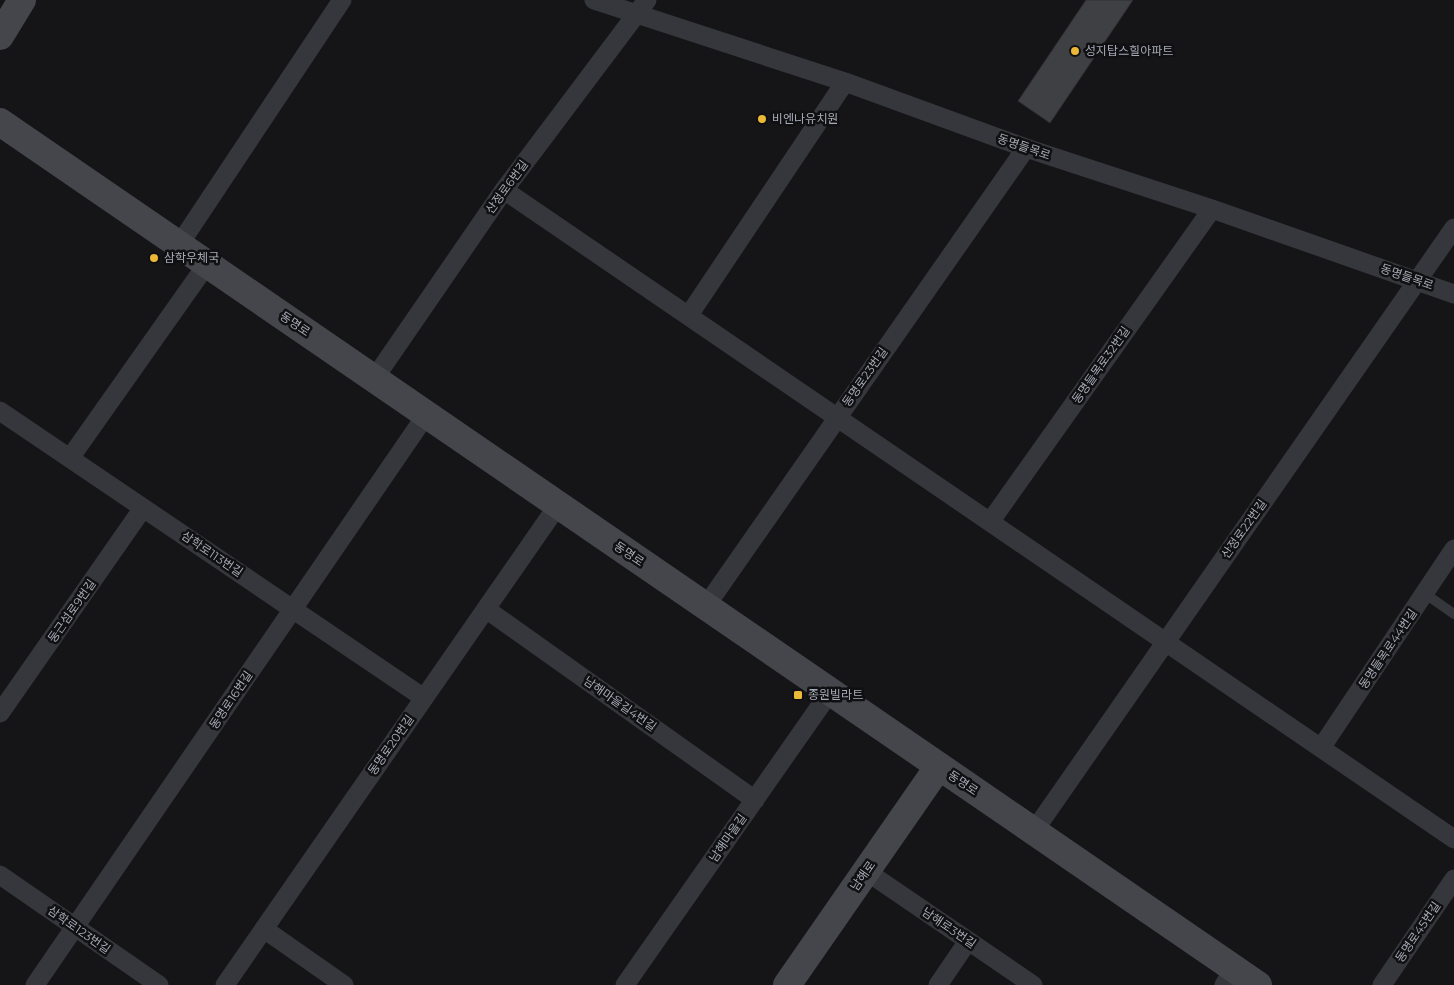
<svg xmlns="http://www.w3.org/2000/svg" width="1454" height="985" viewBox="0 0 1454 985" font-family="Montserrat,'Noto Sans KR',sans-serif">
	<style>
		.building { fill: #3f4044; stroke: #2f2f33 }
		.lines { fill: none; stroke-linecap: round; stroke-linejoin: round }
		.lane { stroke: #36373c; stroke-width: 10 }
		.street { stroke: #36373c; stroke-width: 19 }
		.secondary { stroke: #44464c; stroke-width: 28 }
		.poi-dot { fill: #ecb838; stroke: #101012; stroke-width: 2 }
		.labels { text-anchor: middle; stroke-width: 5; stroke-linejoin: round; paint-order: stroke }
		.poi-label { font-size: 12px; fill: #a7abb7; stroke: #101012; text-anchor: start }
		.street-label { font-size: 12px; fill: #a7abb7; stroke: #101012 }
	</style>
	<rect width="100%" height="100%" fill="#151517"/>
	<path class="building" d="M 1086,0 L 1133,0 L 1050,123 L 1018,101 Z"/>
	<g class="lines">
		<path class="lane" d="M 1424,593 L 1454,614"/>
		<path class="street" d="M 594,0 L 845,82 L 1026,148 L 1212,209 L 1454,294
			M 504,190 L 1454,839
			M 179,245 L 342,0
			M 689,315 L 845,82
			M 374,379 L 504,190 L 647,0
			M 0,411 L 424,698
			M 70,458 L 207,264
			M 990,522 L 1212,209
			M 706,606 L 1026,148
			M 486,609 L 755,800
			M 0,713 L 143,508
			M 1321,748 L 1454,549
			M 1034,831 L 1454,228
			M 866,871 L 1033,985
			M 0,875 L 159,985
			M 264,929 L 344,985
			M 35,985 L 426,415
			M 225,985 L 558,505
			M 625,985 L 830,692
			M 938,985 L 968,941
			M 1224,985 L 1234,969
			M 1382,985 L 1454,879"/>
		<path class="secondary" d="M 0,36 L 22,0
			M 0,122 L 1258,985
			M 787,985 L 939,766"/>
	</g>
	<g class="poi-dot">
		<circle cx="1075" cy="51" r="5"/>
		<circle cx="762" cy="119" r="5"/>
		<circle cx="154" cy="258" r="5"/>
		<rect x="793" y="690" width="10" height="10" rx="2.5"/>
	</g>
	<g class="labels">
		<g class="poi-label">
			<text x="1085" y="55">성지탑스힐아파트</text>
			<text x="772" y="123">비엔나유치원</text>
			<text x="164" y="262">삼학우체국</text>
			<text x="808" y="699">종원빌라트</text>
		</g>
		<g class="street-label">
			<text transform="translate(1024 147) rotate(19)" y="4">동명들목로</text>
			<text transform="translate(507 187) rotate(-54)" y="4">산정로6번길</text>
			<text transform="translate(1407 277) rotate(19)" y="4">동명들목로</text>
			<text transform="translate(295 324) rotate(34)" y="4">동명로</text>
			<text transform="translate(1101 365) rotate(-55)" y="4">동명들목로32번길</text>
			<text transform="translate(865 377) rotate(-55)" y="4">동명로23번길</text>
			<text transform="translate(1244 529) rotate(-55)" y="4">산정로22번길</text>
			<text transform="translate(212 554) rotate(34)" y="4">삼학로113번길</text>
			<text transform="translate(629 554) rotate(34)" y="4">동명로</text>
			<text transform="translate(72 611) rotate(-55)" y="4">둥근섬로9번길</text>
			<text transform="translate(1388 649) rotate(-56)" y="4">동명들목로44번길</text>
			<text transform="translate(231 700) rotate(-56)" y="4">동명로16번길</text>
			<text transform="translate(620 704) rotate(35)" y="4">남해마을길4번길</text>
			<text transform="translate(391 745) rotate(-55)" y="4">동명로20번길</text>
			<text transform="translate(963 783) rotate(34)" y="4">동명로</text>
			<text transform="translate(728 838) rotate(-55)" y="4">남해마을길</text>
			<text transform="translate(863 876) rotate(-55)" y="4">남해로</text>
			<text transform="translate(949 928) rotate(34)" y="4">남해로3번길</text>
			<text transform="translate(79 930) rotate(35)" y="4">삼학로123번길</text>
			<text transform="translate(1418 932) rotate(-56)" y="4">동명로45번길</text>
		</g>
	</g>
</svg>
